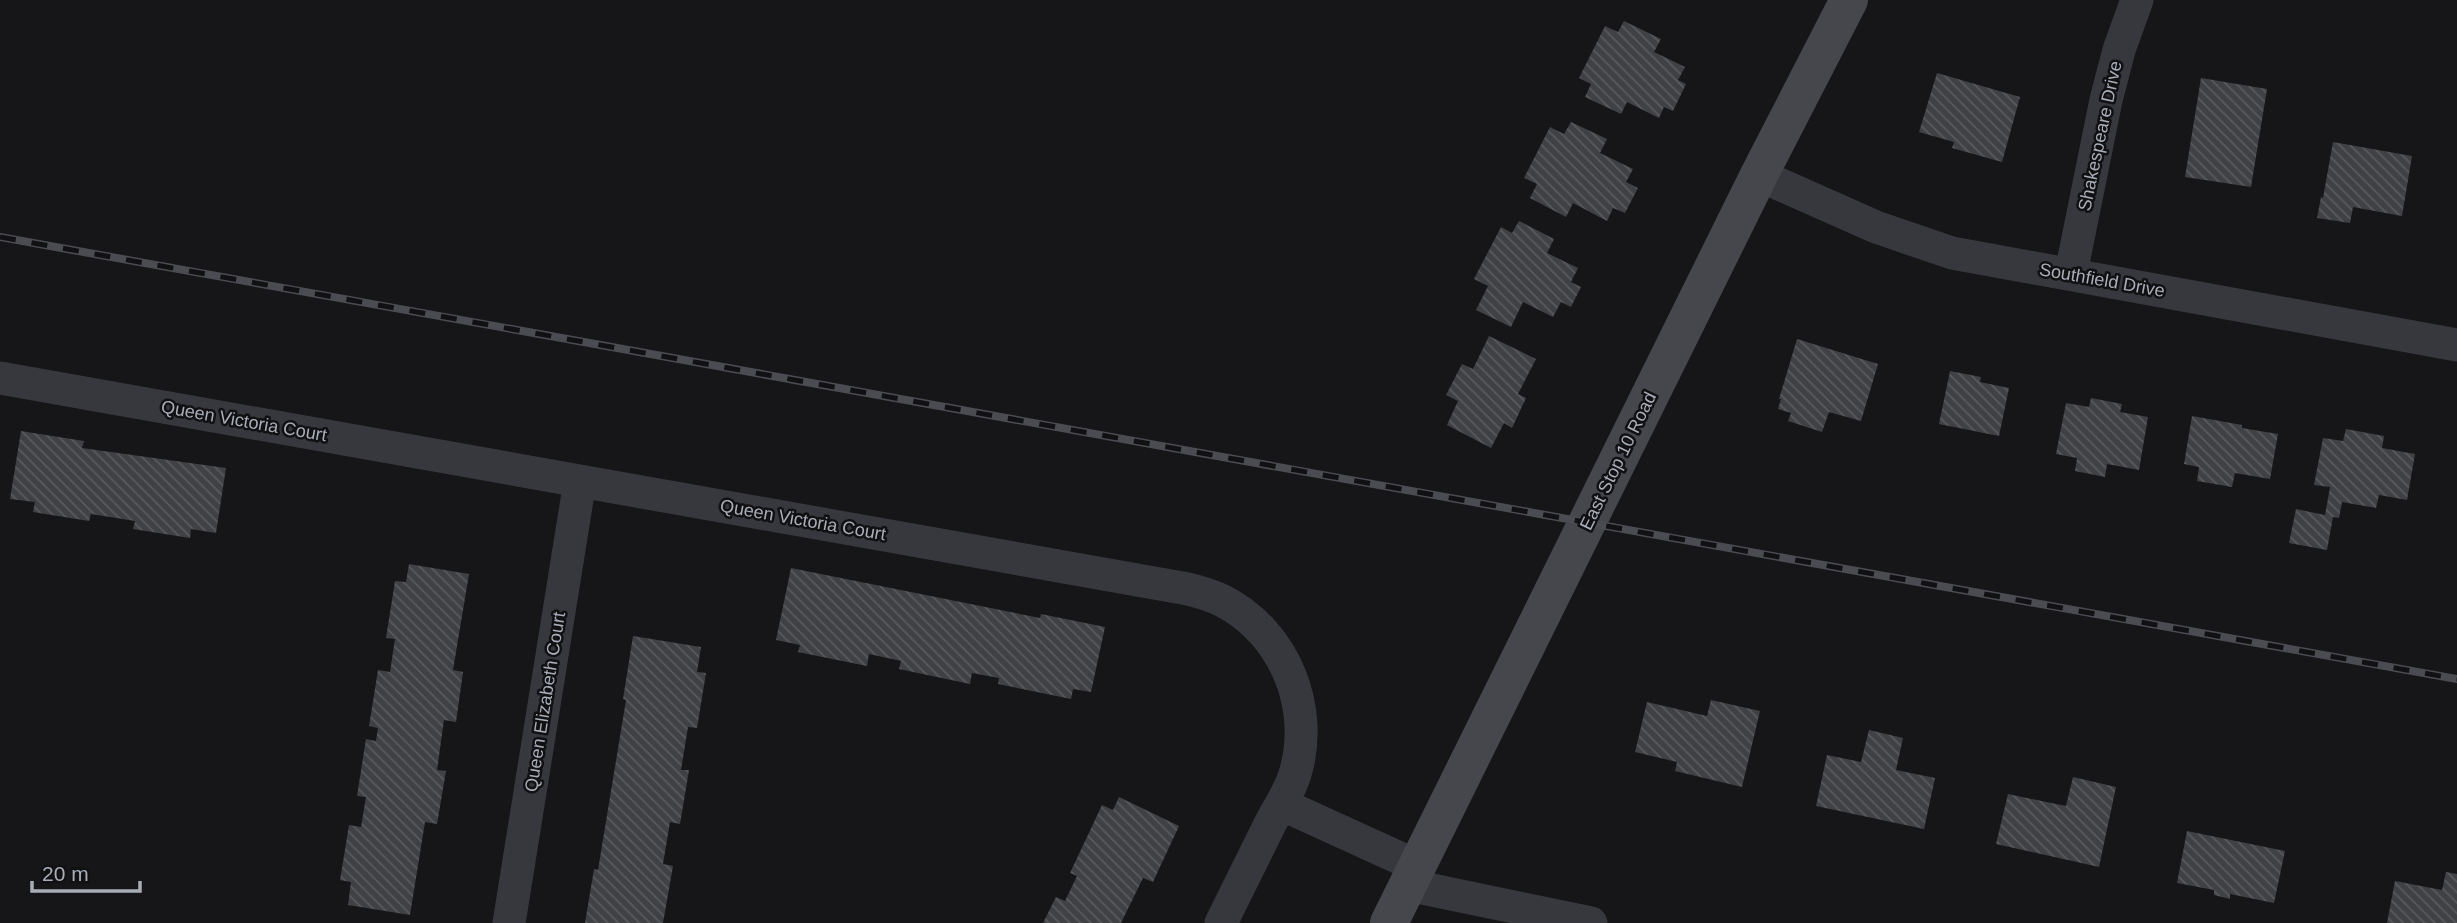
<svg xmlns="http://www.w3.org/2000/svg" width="2457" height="923" viewBox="0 0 2457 923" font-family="Arial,sans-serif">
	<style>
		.building { fill: url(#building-back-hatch) }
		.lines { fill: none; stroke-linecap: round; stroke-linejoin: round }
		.street { stroke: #37383d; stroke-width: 33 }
		.secondary { stroke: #45474d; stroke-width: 38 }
		.rail-casing { stroke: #4a4c52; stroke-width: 8 }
		.rail { stroke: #111113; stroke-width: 5; stroke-dasharray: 16; stroke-linecap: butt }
		.labels { text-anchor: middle; stroke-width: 5; stroke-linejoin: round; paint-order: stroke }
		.street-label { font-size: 18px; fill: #a8adb8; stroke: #111113 }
	</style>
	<defs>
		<pattern id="building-back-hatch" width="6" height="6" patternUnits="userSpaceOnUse" patternTransform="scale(1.75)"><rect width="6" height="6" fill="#404145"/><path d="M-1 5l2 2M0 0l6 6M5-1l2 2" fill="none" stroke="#595a5e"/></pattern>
	</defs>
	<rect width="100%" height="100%" fill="#161618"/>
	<path class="building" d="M 1624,21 L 1661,39 L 1654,52 L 1685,67 L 1678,80 L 1686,84 L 1673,111 L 1664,107 L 1659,118 L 1627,102 L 1621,114 L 1585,97 L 1591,84 L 1579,78 L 1605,26 L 1618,32 Z
		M 1937,73 L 2020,97 L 2002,162 L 1952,148 L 1954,142 L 1919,132 Z
		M 2201,78 L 2267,89 L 2251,187 L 2185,177 Z
		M 1571,122 L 1607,139 L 1600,153 L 1633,169 L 1626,182 L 1638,188 L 1625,213 L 1613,208 L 1607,221 L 1573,203 L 1566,217 L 1530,198 L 1537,184 L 1524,178 L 1550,127 L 1564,134 Z
		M 2333,142 L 2412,156 L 2402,216 L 2353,207 L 2350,223 L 2317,218 L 2321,197 L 2323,198 Z
		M 1519,221 L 1554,239 L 1547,253 L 1578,268 L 1571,282 L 1581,287 L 1571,307 L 1561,302 L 1553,317 L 1523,302 L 1511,327 L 1476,310 L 1488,286 L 1474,279 L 1501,227 L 1512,233 Z
		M 1489,336 L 1536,359 L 1518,394 L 1526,398 L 1512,428 L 1504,423 L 1491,448 L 1447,425 L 1458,401 L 1446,395 L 1462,364 L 1473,369 Z
		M 1797,339 L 1878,364 L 1861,421 L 1829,412 L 1822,432 L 1788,421 L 1791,413 L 1778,409 L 1781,399 L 1779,399 Z
		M 1950,371 L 1981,377 L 1980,382 L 2009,388 L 1999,436 L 1939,424 Z
		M 2091,398 L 2122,404 L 2120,412 L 2148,417 L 2139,470 L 2107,464 L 2105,477 L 2075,471 L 2077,458 L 2056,454 L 2066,403 L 2089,407 Z
		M 2192,416 L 2242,425 L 2242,428 L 2278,434 L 2270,479 L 2235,473 L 2232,487 L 2197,481 L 2199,467 L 2184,464 Z
		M 2346,429 L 2384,436 L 2382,448 L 2415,454 L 2407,500 L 2379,495 L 2376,508 L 2342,502 L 2339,518 L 2333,517 L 2327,550 L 2289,543 L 2296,509 L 2325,515 L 2330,487 L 2314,485 L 2323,438 L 2343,441 Z
		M 21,431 L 84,441 L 82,448 L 226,468 L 216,533 L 191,529 L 190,538 L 133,529 L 135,521 L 91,514 L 89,521 L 33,512 L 35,502 L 10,499 Z
		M 409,564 L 469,574 L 453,670 L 463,672 L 456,722 L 444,720 L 437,770 L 446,771 L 437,824 L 425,822 L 410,915 L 348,905 L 351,882 L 340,880 L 349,825 L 361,827 L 366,797 L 357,796 L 366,739 L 376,741 L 378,728 L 369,726 L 378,670 L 390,672 L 395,639 L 386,638 L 395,581 L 406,582 Z
		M 791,568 L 1040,618 L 1041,614 L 1105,627 L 1091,692 L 1073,689 L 1071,699 L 998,684 L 999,678 L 972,673 L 970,684 L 899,669 L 901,661 L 869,654 L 867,666 L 798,652 L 800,645 L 776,640 Z
		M 633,636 L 701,647 L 697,672 L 706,673 L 697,728 L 688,727 L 681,770 L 689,770 L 680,824 L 670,822 L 663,864 L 673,866 L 663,923 L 585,923 L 594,869 L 598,870 L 626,700 L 623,699 Z
		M 1711,700 L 1760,711 L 1742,787 L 1675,771 L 1677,762 L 1635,752 L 1647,702 L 1707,716 Z
		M 1869,730 L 1903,738 L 1896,770 L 1935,778 L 1924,829 L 1816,806 L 1827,755 L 1861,762 Z
		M 2073,777 L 2116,787 L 2099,867 L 1996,844 L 2008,794 L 2066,806 Z
		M 1119,797 L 1179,826 L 1153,882 L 1143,878 L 1121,923 L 1043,923 L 1056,897 L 1065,901 L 1077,876 L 1070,873 L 1102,805 L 1113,810 Z
		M 2187,831 L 2285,851 L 2274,903 L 2230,894 L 2230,899 L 2214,895 L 2214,890 L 2177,883 Z
		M 2446,872 L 2457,874 L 2457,923 L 2387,923 L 2395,881 L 2442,890 Z"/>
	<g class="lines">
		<path class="street" d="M 1759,175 L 1876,227 L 1952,253 L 2457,345
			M 2071,273 L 2106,100 L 2119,50 L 2137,0
			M 0,378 L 1188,589 C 1200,592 1211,595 1223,601 C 1285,633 1315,708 1295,774 C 1290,791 1279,807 1271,822 C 1254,856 1238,889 1221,923
			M 1281,804 L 1417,866
			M 1408,885 L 1591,923
			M 509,923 L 580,481"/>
		<path class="secondary" d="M 1389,923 L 1759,175 L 1849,0"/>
		<g class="rail-casing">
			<path id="rail" d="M 0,237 L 2457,679"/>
		</g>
		<use href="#rail" class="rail"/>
	</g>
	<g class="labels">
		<g class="street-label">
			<text transform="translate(2100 136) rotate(-78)" y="6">Shakespeare Drive</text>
			<text transform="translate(2102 280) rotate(10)" y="6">Southfield Drive</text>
			<text transform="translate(244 421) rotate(10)" y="6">Queen Victoria Court</text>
			<text transform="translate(1618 461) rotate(-64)" y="6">East Stop 10 Road</text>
			<text transform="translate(803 520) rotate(10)" y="6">Queen Victoria Court</text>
			<text transform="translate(545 702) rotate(-81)" y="6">Queen Elizabeth Court</text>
		</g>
	</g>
	<path d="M32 881v10h108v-10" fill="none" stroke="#a8adb8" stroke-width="3.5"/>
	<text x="42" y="881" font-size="21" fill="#a8adb8" stroke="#111113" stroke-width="5" paint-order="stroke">20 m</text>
</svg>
